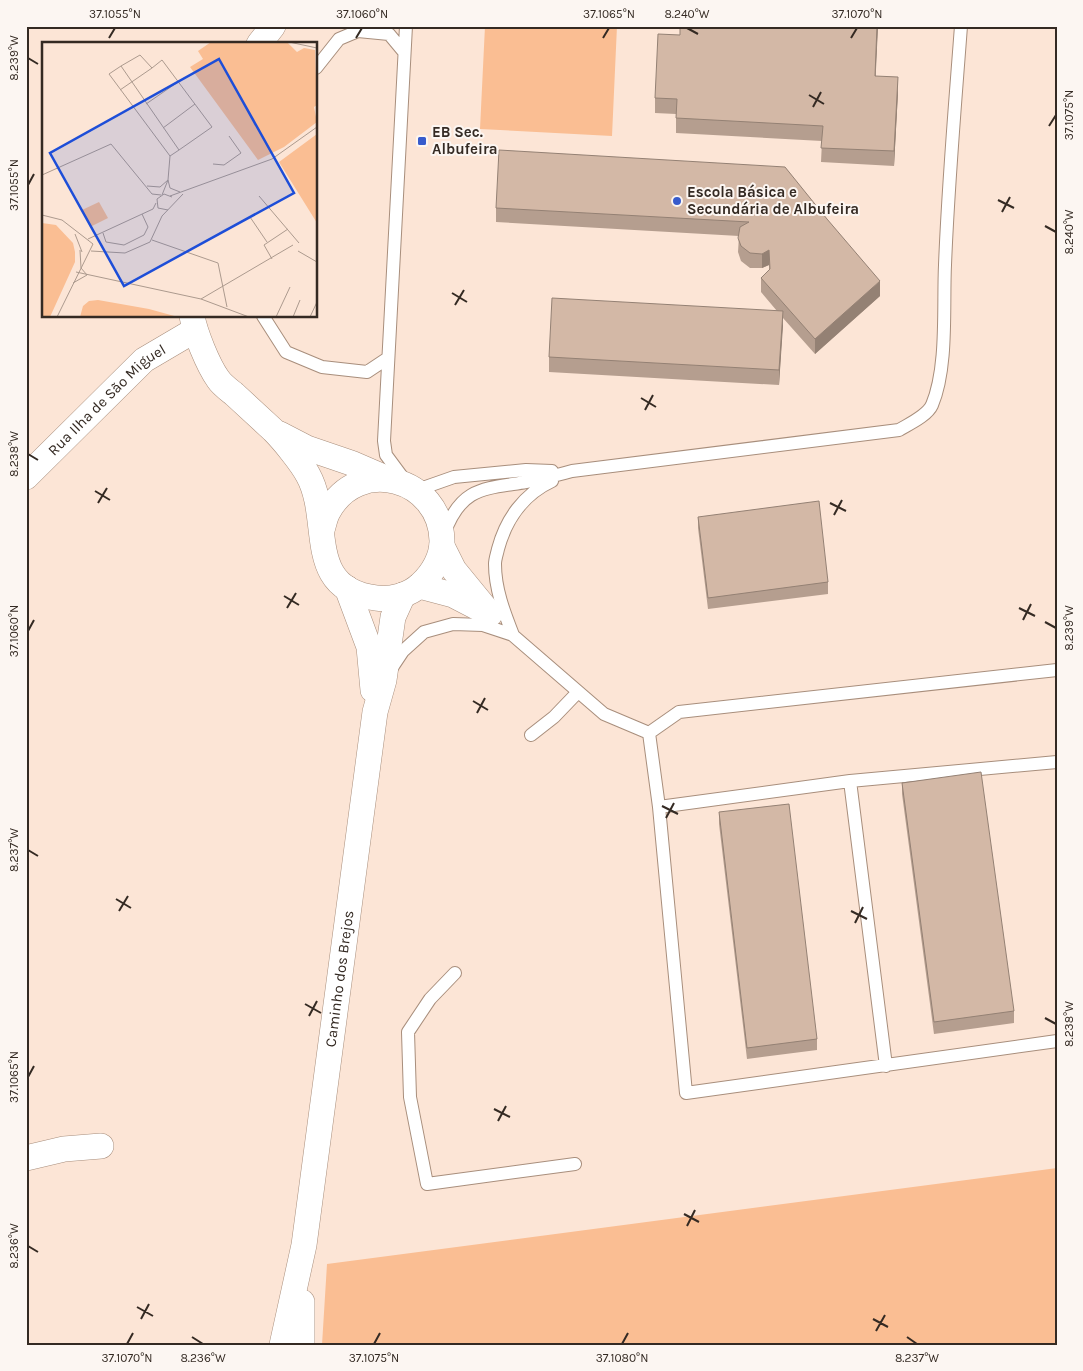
<svg xmlns="http://www.w3.org/2000/svg" width="1083" height="1371" viewBox="0 0 1083 1371" font-family="Karla,sans-serif">
	<style>
		.green { fill: #fabe93 }
		.lines { fill: none; stroke-linecap: round; stroke-linejoin: round }
		.lane-casing { stroke: #a88e7c; stroke-width: 14 }
		.street-casing { stroke: #a88e7c; stroke-width: 26 }
		.lane { stroke: #fff; stroke-width: 12 }
		.street { stroke: #fff; stroke-width: 25 }
		.wall { fill: #b59e8f }
		.shaded-wall { fill: #948174 }
		.building { fill: #d3b8a6; stroke: #948174 }
		.ticks { fill: none; stroke: #342a23; stroke-width: 2 }
		.poi-dot { fill: #375bcc; stroke: #fcf6f2; stroke-width: 2 }
		.labels { text-anchor: middle; stroke-width: 4; stroke-linejoin: round; paint-order: stroke }
		.poi-label { font-size: 15px; font-weight: bold; fill: #342a23; stroke: #fcf6f2; text-anchor: start }
		.street-label { font-size: 15px; fill: #342a23; stroke: #fcf6f2 }
		.inset-road { fill: none; stroke: #ac9a8e; stroke-width: 1 }
		.view { fill: #1d4ed8; fill-opacity: 0.15; stroke: #1d4ed8; stroke-width: 2.5 }
		.inset-edge { fill: none; stroke: #342a23; stroke-width: 2.5 }
		.neatline { fill: none; stroke: #342a23; stroke-width: 2 }
		.ticks-label { font-size: 12px; text-anchor: middle; fill: #342a23 }
	</style>
	<rect width="100%" height="100%" fill="#fce5d6"/>
	<path class="green" d="M 485,26 L 617,26 L 612,136 L 480,129 Z
		M 1057,1168 L 1057,1345 L 322,1345 L 327,1264 Z"/>
	<g class="lines">
		<g class="lane-casing">
			<path id="lane" d="M 406,26 L 384,441 L 386,455 L 406,482
				M 316,68 L 339,39 L 358,31 L 389,34 L 404,52
				M 263,316 L 286,352 L 322,367 L 367,372 L 388,358
				M 417,490 L 454,477 L 526,470 L 552,471
				M 444,534 C 461,487 483,489 526,482 C 542,479 557,475 572,471 L 899,430 C 909,424 927,416 932,405 C 948,367 943,307 945,265 C 948,186 955,106 961,26
				M 508,631 L 604,714 L 649,733
				M 513,635 C 504,612 495,589 495,564 C 495,559 497,554 498,549 C 506,519 524,494 552,481
				M 391,669 L 403,651 L 424,632 L 453,624 L 483,625 L 513,635
				M 649,733 L 659,807 L 850,781 L 1057,762
				M 649,733 L 679,712 L 1057,670
				M 531,735 L 554,717 L 578,692
				M 850,781 L 886,1066
				M 659,807 L 686,1093 L 1057,1041
				M 455,973 L 430,999 L 408,1032 L 410,1097 L 427,1184 L 575,1164"/>
		</g>
		<g class="street-casing">
			<g id="street">
				<path d="M 259,44 L 273,26"/>
				<path d="M 192,316 C 195,333 208,365 218,379 C 222,385 229,390 234,394 C 247,406 260,418 273,430 C 283,440 301,462 308,475 C 333,520 303,589 376,598 C 391,600 410,595 421,584 C 433,573 442,557 442,541 C 441,478 358,455 328,512 C 325,517 324,524 322,530"/>
				<path d="M 280,434 L 307,448 L 351,463 L 388,479"/>
				<path id="s1" d="M 26,477 L 144,360 L 195,330"/>
				<path d="M 442,546 L 454,570 L 490,614"/>
				<path d="M 419,586 L 453,595 L 482,610"/>
				<path d="M 347,588 L 369,647 L 373,690"/>
				<path d="M 26,1158 L 64,1149 L 101,1146"/>
				<path id="s2" d="M 282,1345 L 304,1245 L 375,712 L 384,680 L 393,617 L 403,595"/>
				<path d="M 302,1345 L 302,1302"/>
			</g>
		</g>
		<use href="#lane" class="lane"/>
		<use href="#street" class="street"/>
	</g>
	<path class="wall" d="M 680,26 L 878,26 L 875,76 L 898,92 L 894,166 L 821,162 L 822,141 L 676,133 L 676,114 L 655,113 L 655,98 L 680,35 Z
		M 785,167 L 880,296 L 815,354 L 783,318 L 779,385 L 549,372 L 549,357 L 777,311 L 761,292 L 761,278 L 769,270 L 769,265 L 762,268 L 750,268 L 741,261 L 738,252 L 739,236 L 496,222 L 496,208 Z
		M 698,517 L 828,582 L 828,594 L 708,609 L 698,528 Z
		M 902,783 L 1014,1011 L 1014,1023 L 934,1034 L 902,794 Z
		M 719,812 L 817,1039 L 817,1050 L 747,1059 L 719,824 Z"/>
	<path class="shaded-wall" d="M 877,26 L 878,26 L 875,91 L 875,76 Z
		M 898,77 L 898,92 L 894,166 L 894,151 Z
		M 769,250 L 769,265 L 762,268 L 762,254 Z
		M 880,281 L 880,296 L 815,354 L 815,339 Z
		M 783,311 L 783,326 L 779,385 L 779,370 Z"/>
	<path class="building" d="M 680,26 L 877,26 L 875,76 L 898,77 L 894,151 L 821,148 L 823,126 L 676,118 L 677,99 L 655,98 L 658,34 L 680,35 Z
		M 499,150 L 785,167 L 827,219 L 880,281 L 815,339 L 761,278 L 770,269 L 769,250 L 762,254 L 750,253 L 741,246 L 738,238 L 740,227 L 749,222 L 496,208 Z
		M 552,298 L 783,311 L 779,370 L 549,357 Z
		M 819,501 L 828,582 L 708,598 L 698,517 Z
		M 981,772 L 1014,1011 L 934,1022 L 902,783 Z
		M 789,804 L 817,1039 L 747,1048 L 719,812 Z"/>
	<path class="ticks" d="M 687,28 L 698,34M 109,38 L 115,28M 356,38 L 362,28M 603,38 L 609,28M 851,38 L 857,28M 28,58 L 38,64M 809,95 L 824,104M 813,107 L 821,92M 1049,126 L 1056,115M 28,185 L 34,174M 998,200 L 1014,208M 1002,212 L 1010,197M 1045,226 L 1056,232M 452,293 L 467,302M 455,305 L 464,290M 641,398 L 656,407M 645,410 L 653,395M 28,454 L 38,460M 95,491 L 110,500M 98,503 L 107,488M 830,503 L 846,511M 834,515 L 842,500M 284,596 L 299,605M 287,608 L 296,593M 1019,608 L 1035,616M 1023,620 L 1031,604M 1045,622 L 1056,628M 28,631 L 34,620M 473,701 L 488,710M 477,713 L 485,698M 662,806 L 678,814M 666,818 L 674,803M 28,850 L 38,856M 116,899 L 131,908M 119,911 L 128,896M 851,911 L 867,919M 855,923 L 863,907M 305,1004 L 321,1013M 309,1016 L 317,1001M 1045,1018 L 1056,1024M 28,1077 L 34,1066M 494,1109 L 510,1117M 498,1121 L 506,1106M 684,1214 L 699,1222M 687,1226 L 695,1210M 28,1246 L 38,1252M 137,1307 L 153,1316M 141,1319 L 149,1304M 873,1319 L 888,1327M 876,1331 L 885,1315M 192,1337 L 203,1344M 907,1337 L 917,1344M 127,1344 L 133,1333M 374,1344 L 380,1333M 622,1344 L 628,1333"/>
	<g class="poi-dot">
		<rect x="417" y="136" width="10" height="10" rx="2.5"/>
		<circle cx="677" cy="201" r="5"/>
	</g>
	<g class="labels">
		<g class="poi-label">
			<text x="432" y="137">EB Sec.<tspan x="432" dy="17">Albufeira</tspan></text>
			<text x="687" y="197">Escola Básica e<tspan x="687" dy="17">Secundária de Albufeira</tspan></text>
		</g>
		<g class="street-label">
			<text dy="5" stroke="none"><textPath href="#s1" startOffset="112">Rua Ilha de São Miguel</textPath></text>
			<text dy="5" stroke="none"><textPath href="#s2" startOffset="371">Caminho dos Brejos</textPath></text>
		</g>
	</g>
	<g transform="translate(42 42)">
		<rect width="275" height="275" fill="#fce5d6"/>
		<path d="M 169,0 L 245,0 L 255,10 L 262,6 L 273,8 L 275,63 L 272,65 L 275,80 L 242,105 L 216,118 L 148,25 L 161,17 L 156,9 ZM 275,92 L 275,181 L 237,120 ZM 57,160 L 66,176 L 48,185 L 40,168 ZM 0,181 L 14,183 L 31,201 L 33,210 L 33,220 L 8,275 L 0,275 ZM 56,258 L 107,267 L 136,275 L 38,275 L 41,264 L 47,259 Z" fill="#fabe93"/>
		<path class="inset-road" d="M 247,0 L 275,6M 79,24 L 98,13 L 110,26 L 120,18 L 170,85 L 137,108M 78,48 L 110,26M 104,62 L 136,40M 121,86 L 153,62M 171,122 L 182,123 L 199,111 L 187,94M 0,133 L 69,102 L 110,152 L 119,153M 105,144 L 118,145 L 126,138 L 128,146 L 138,150M 120,153 L 126,138 L 128,114 L 67,32 L 79,24 L 137,108 L 128,114M 128,154 L 230,117 L 275,85M 217,154 L 257,201M 126,168 L 116,166 L 115,157 L 122,152 L 130,155M 0,173 L 20,178 L 51,202 L 15,275M 191,184 L 208,175 L 225,200M 61,191 L 64,200 L 82,203 L 102,193 L 106,185 L 100,172M 33,192 L 40,210M 46,197 L 111,167 L 114,161M 110,198 L 176,221 L 185,265M 49,209 L 83,211 L 108,200 L 120,174 L 141,152M 256,209 L 275,220M 230,217 L 222,203 L 246,187M 34,230 L 159,257 L 207,275M 31,241 L 45,233 L 39,226 L 38,208M 159,257 L 251,203M 234,275 L 248,245M 251,275 L 258,258M 268,275 L 275,260"/>
		<path class="view" d="M 177,17 L 252,151 L 82,244 L 8,111 Z"/>
		<rect width="275" height="275" class="inset-edge"/>
	</g>
	<rect width="1083" height="1371" fill="none" stroke="#fcf6f2" stroke-width="55"/>
	<rect x="28" y="28" width="1028" height="1316" class="neatline"/>
	<g class="ticks-label">
		<text x="115" y="18">37.1055°N</text>
		<text x="362" y="18">37.1060°N</text>
		<text x="609" y="18">37.1065°N</text>
		<text x="687" y="18">8.240°W</text>
		<text x="857" y="18">37.1070°N</text>
		<text transform="translate(14 58) rotate(-90)" y="4">8.239°W</text>
		<text transform="translate(1069 115) rotate(-90)" y="4">37.1075°N</text>
		<text transform="translate(14 185) rotate(-90)" y="4">37.1055°N</text>
		<text transform="translate(1069 232) rotate(-90)" y="4">8.240°W</text>
		<text transform="translate(14 454) rotate(-90)" y="4">8.238°W</text>
		<text transform="translate(1069 628) rotate(-90)" y="4">8.239°W</text>
		<text transform="translate(14 631) rotate(-90)" y="4">37.1060°N</text>
		<text transform="translate(14 850) rotate(-90)" y="4">8.237°W</text>
		<text transform="translate(1069 1024) rotate(-90)" y="4">8.238°W</text>
		<text transform="translate(14 1077) rotate(-90)" y="4">37.1065°N</text>
		<text transform="translate(14 1246) rotate(-90)" y="4">8.236°W</text>
		<text x="127" y="1362">37.1070°N</text>
		<text x="203" y="1362">8.236°W</text>
		<text x="374" y="1362">37.1075°N</text>
		<text x="622" y="1362">37.1080°N</text>
		<text x="917" y="1362">8.237°W</text>
	</g>
</svg>
